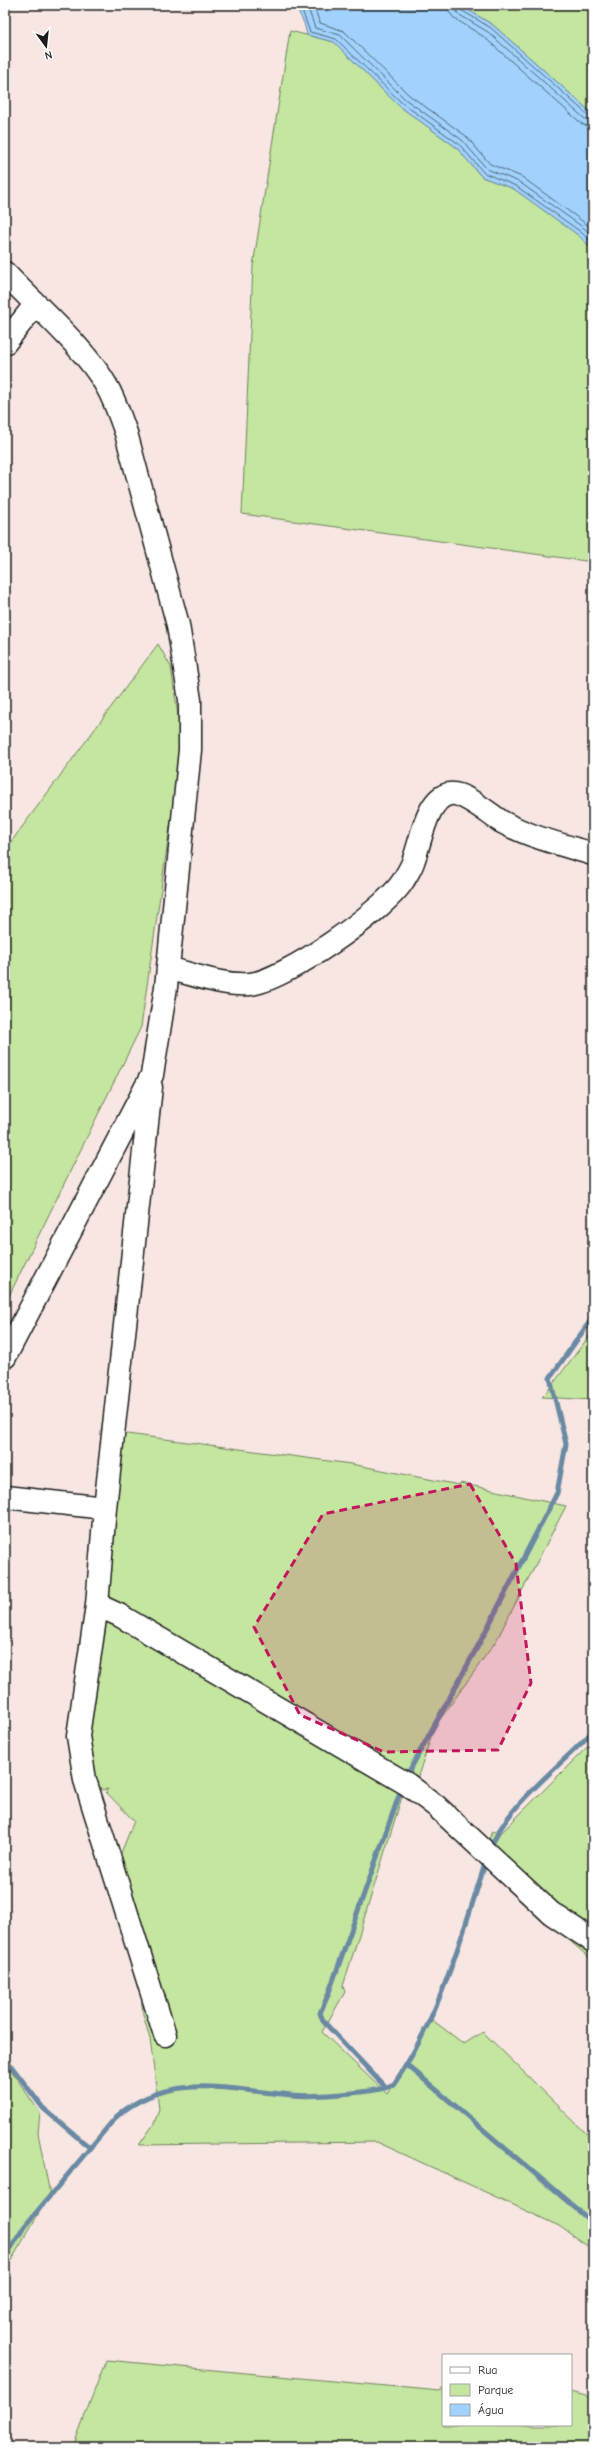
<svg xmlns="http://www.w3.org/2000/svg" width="598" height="2452" viewBox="0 0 598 2452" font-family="'Comic Neue',sans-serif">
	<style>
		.green { fill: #c4e6a0; stroke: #70815e }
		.water { fill: #a0d2fd; stroke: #6b89a3 }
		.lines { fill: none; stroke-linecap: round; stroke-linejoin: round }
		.shore { stroke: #516576; stroke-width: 1 }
		.stream { stroke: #6b89a3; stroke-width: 5 }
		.minor-casing { stroke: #1c1c1c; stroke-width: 25 }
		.minor { stroke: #fff; stroke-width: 22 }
		.marked { fill: #c2185b; fill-opacity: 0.2; stroke: #c2185b; stroke-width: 3; stroke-dasharray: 8 5; stroke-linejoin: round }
	</style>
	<rect width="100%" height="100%" fill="#f7e6e1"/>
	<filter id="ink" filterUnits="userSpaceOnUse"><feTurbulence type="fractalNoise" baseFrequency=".025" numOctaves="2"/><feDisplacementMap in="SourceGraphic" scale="8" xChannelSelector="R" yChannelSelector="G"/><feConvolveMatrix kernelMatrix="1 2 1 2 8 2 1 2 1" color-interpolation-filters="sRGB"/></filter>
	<g filter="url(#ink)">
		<path class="green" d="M 460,5 L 593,5 L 593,114 L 493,25 Z
			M 290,31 L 334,42 L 399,106 L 456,147 L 482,177 L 514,189 L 578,235 L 593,250 L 593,562 L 242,514 L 253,266 Z
			M 158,644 L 171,667 L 182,744 L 141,1027 L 5,1304 L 5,850 Z
			M 593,1331 L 593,1400 L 542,1397 L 546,1393 Z
			M 120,1433 L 351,1464 L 459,1485 L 460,1483 L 566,1506 L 496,1641 L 434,1728 L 413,1791 L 405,1787 L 343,1986 L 345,1992 L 322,2032 L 387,2094 L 431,2019 L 464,2044 L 483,2032 L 593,2140 L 593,2250 L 559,2226 L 377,2142 L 139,2145 L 154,2124 L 159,2109 L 150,2039 L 143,2014 L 141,1994 L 143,1937 L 121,1853 L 134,1821 L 106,1792 L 108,1789 L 77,1793 Z
			M 593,1741 L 593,1961 L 481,1863 L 492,1831 L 500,1834 Z
			M 5,2061 L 40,2113 L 38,2133 L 50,2194 L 5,2271 Z
			M 106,2360 L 440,2391 L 443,2387 L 443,2425 L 571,2425 L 571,2392 L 593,2398 L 593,2447 L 73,2447 Z"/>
		<path class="water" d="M 295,5 L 460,5 L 493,25 L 593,114 L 593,250 L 578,235 L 514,189 L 482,177 L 456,147 L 399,106 L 334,42 L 307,35 L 304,23 Z"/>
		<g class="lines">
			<path class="shore" d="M 300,5 L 310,32 L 336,39 L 402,103 L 459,144 L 484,173 L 516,186 L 581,232 L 593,244
				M 307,5 L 315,28 L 340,35 L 405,99 L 462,140 L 487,169 L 519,182 L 584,228 L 593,237
				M 313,5 L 320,23 L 344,31 L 409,95 L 466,136 L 490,164 L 522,177 L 593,229
				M 448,5 L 449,12 L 454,18 L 484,37 L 582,124 L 593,128
				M 454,5 L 458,14 L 488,32 L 585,119 L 593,122
				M 459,5 L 461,10 L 491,28 L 589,116 L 593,117"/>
			<path class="stream" d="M 406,1777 L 479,1644 L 557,1493 L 566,1444 L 550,1378 L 593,1317
				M 490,1850 C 505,1806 561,1766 593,1731
				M 5,2058 L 43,2108 L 89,2147
				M 406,2064 L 593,2223
				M 386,2088 L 323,2021 L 320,2013 L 328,1995 L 402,1787
				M 5,2258 L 24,2227 L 116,2117 C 169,2071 228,2090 291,2095 C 311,2097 332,2095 352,2093 C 367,2091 381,2091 394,2084 C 440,2017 461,1938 486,1861"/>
			<g class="minor-casing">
				<path id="minor" d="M 5,273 C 35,305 85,348 106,385 C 115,400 120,417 126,433 L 178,625 L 190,700 L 190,750 L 166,987 L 152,1075 L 5,1357
					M 5,343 L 35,305
					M 168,968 C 195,975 222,986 250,984 C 284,981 385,910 403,881 C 407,874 412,867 414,859 C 421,841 427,797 450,794 C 464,792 489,814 502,822 C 530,837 563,845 593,854
					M 151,1087 L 105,1508 L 97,1605 L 119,1615 L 407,1784 L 436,1806 L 551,1913 L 593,1941
					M 5,1497 L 105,1508
					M 97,1605 L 78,1736 L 85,1780 L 165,2035"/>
			</g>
			<use href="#minor" class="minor"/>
		</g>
	</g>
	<path class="marked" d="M 470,1484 L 516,1564 L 531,1683 L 498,1750 L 384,1752 L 300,1715 L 254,1627 L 323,1514 Z"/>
	<rect width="598" height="2452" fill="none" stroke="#fff" stroke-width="20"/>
	<rect x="10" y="10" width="578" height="2432" fill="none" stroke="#1c1c1c" stroke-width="1.5" filter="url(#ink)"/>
	<rect x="442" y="2354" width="130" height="72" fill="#ffffff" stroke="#a4a4a4"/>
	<rect x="450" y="2367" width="20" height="6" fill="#ffffff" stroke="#a4a4a4"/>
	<text x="478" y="2374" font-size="12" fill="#1c1c1c">Rua</text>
	<rect x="450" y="2384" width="20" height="12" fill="#c4e6a0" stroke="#a4a4a4"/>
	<text x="478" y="2394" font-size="12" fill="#1c1c1c">Parque</text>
	<rect x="450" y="2404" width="20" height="12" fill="#a0d2fd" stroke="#a4a4a4"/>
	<text x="478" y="2414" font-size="12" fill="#1c1c1c">Água</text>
	<g transform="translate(46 46) rotate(165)" stroke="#ffffff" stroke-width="3" paint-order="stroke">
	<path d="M0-3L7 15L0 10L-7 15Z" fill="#1c1c1c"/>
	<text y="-6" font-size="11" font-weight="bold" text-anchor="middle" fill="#1c1c1c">N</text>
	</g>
</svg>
